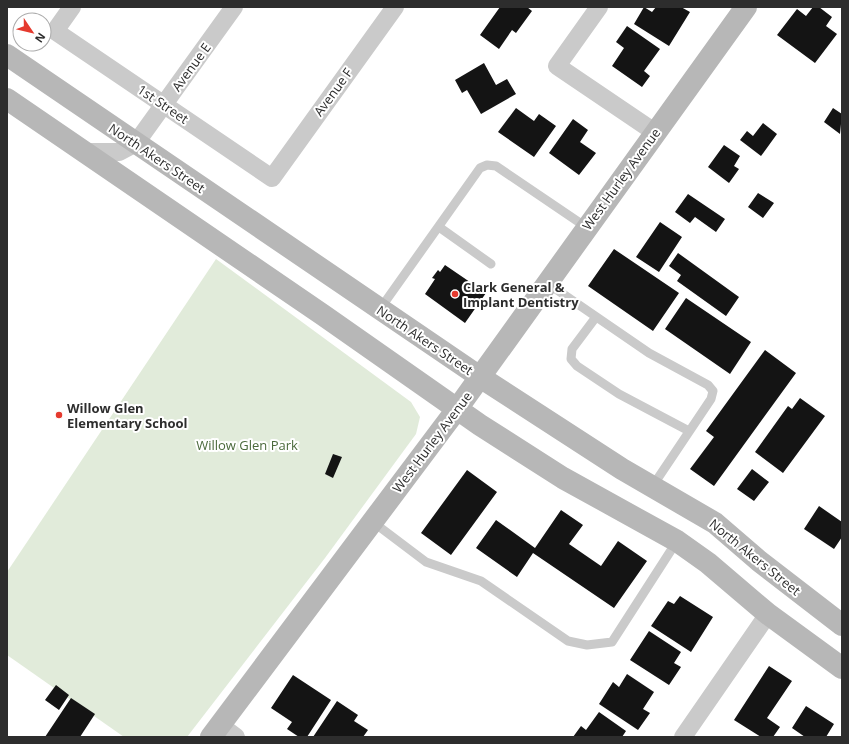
<svg xmlns="http://www.w3.org/2000/svg" width="849" height="744" viewBox="0 0 849 744" font-family="'Open Sans',sans-serif">
	<style>
		.green { fill: #e1ebda }
		.building { fill: #141414 }
		.lines { fill: none; stroke-linecap: round; stroke-linejoin: round }
		.lane { stroke: #cacaca; stroke-width: 9 }
		.street { stroke: #cacaca; stroke-width: 18 }
		.secondary { stroke: #b7b7b7; stroke-width: 22 }
		.poi-dot { fill: #e53a2e; stroke: #fff; stroke-width: 1.5 }
		.labels { text-anchor: middle; stroke-width: 4; stroke-linejoin: round; paint-order: stroke }
		.street-label { font-size: 13px; fill: #2d2d2d; stroke: #fff }
		.poi-label { font-size: 13px; font-weight: bold; fill: #2d2d2d; stroke: #fff; text-anchor: start }
		.park-label { font-size: 13px; fill: #4a693b; stroke: #fff }
	</style>
	<rect width="100%" height="100%" fill="#fff"/>
	<path class="green" d="M 216,259 L 411,402 L 420,417 L 416,434 L 325,558 L 187,737 L 124,737 L 7,655 L 7,572 Z"/>
	<path class="building" d="M 500,7 L 527,7 L 532,11 L 516,33 L 512,30 L 499,49 L 480,35 Z
		M 644,7 L 652,12 L 656,7 L 681,7 L 690,12 L 669,46 L 634,24 Z
		M 813,7 L 819,7 L 832,17 L 826,26 L 837,34 L 815,63 L 777,35 L 797,9 L 806,16 Z
		M 627,26 L 660,49 L 644,71 L 650,76 L 642,87 L 612,66 L 624,48 L 616,42 Z
		M 484,63 L 496,85 L 507,79 L 516,94 L 481,114 L 467,90 L 462,93 L 455,80 Z
		M 516,108 L 534,121 L 539,114 L 556,126 L 534,157 L 498,132 Z
		M 833,108 L 842,114 L 840,134 L 824,122 Z
		M 573,119 L 588,130 L 580,142 L 596,153 L 579,175 L 549,153 Z
		M 763,123 L 777,134 L 761,156 L 740,140 L 747,131 L 753,136 Z
		M 724,145 L 740,156 L 734,166 L 739,169 L 729,183 L 708,167 Z
		M 758,193 L 774,203 L 763,218 L 748,207 Z
		M 688,194 L 725,219 L 716,232 L 695,217 L 690,223 L 675,212 Z
		M 660,222 L 682,237 L 659,272 L 636,257 Z
		M 614,249 L 679,293 L 653,331 L 588,286 Z
		M 678,253 L 739,297 L 726,316 L 677,281 L 681,275 L 669,266 Z
		M 445,265 L 486,293 L 465,323 L 425,294 L 435,279 L 432,278 L 438,270 L 440,272 Z
		M 686,298 L 751,342 L 730,374 L 665,329 Z
		M 765,350 L 796,373 L 714,486 L 690,469 L 714,437 L 706,431 Z
		M 800,398 L 825,416 L 783,473 L 755,452 L 788,406 L 792,409 Z
		M 333,454 L 342,457 L 333,478 L 325,474 Z
		M 752,469 L 769,482 L 754,501 L 737,489 Z
		M 467,470 L 497,492 L 451,555 L 421,533 Z
		M 819,506 L 842,522 L 842,537 L 834,549 L 804,529 Z
		M 561,510 L 583,525 L 569,544 L 601,566 L 618,541 L 647,561 L 614,608 L 533,553 L 517,577 L 476,548 L 496,520 L 535,548 Z
		M 680,596 L 713,617 L 691,652 L 651,626 L 668,601 L 674,604 Z
		M 649,631 L 681,652 L 674,663 L 681,667 L 669,685 L 630,660 Z
		M 769,666 L 792,681 L 767,718 L 780,727 L 773,737 L 761,737 L 734,720 Z
		M 627,674 L 654,692 L 643,709 L 650,713 L 638,730 L 599,704 L 613,682 L 619,687 Z
		M 293,675 L 331,700 L 307,737 L 299,737 L 287,729 L 292,722 L 271,708 Z
		M 56,685 L 69,695 L 59,710 L 45,700 Z
		M 71,698 L 95,714 L 80,737 L 45,737 Z
		M 337,701 L 358,715 L 354,721 L 368,730 L 363,737 L 313,737 Z
		M 806,706 L 834,724 L 826,737 L 805,737 L 792,728 Z
		M 599,712 L 626,731 L 622,737 L 573,737 L 581,726 L 586,730 Z"/>
	<g class="lines">
		<path class="lane" d="M 439,227 L 491,264
			M 547,283 L 649,353 L 708,385 L 713,391 L 711,399 L 652,487
			M 380,309 L 480,168 L 487,165 L 496,166 L 586,227
			M 596,317 L 572,349 L 571,359 L 577,366 L 619,394 L 689,431
			M 373,522 L 426,562 L 481,581 L 568,641 L 587,645 L 612,642 L 677,541"/>
		<path class="street" d="M 72,7 L 55,31 L 272,178 L 395,7
			M 599,7 L 557,66 L 656,133
			M 87,152 L 119,152 L 136,143 L 234,7
			M 220,725 L 236,737
			M 683,737 L 768,614"/>
		<path class="secondary" d="M 7,55 L 480,377 L 622,469 L 715,523 L 759,561 L 842,625
			M 7,99 L 323,315 L 480,425 L 563,478 L 677,541 L 708,563 L 768,614 L 842,668
			M 211,737 L 457,409 L 746,7"/>
	</g>
	<g class="poi-dot">
		<circle cx="455" cy="294" r="4"/>
		<circle cx="59" cy="415" r="4"/>
	</g>
	<g class="labels">
		<g class="street-label">
			<text transform="translate(191 67) rotate(-54)" y="5">Avenue E</text>
			<text transform="translate(333 92) rotate(-54)" y="5">Avenue F</text>
			<text transform="translate(163 104) rotate(34)" y="5">1st Street</text>
			<text transform="translate(157 158) rotate(34)" y="5">North Akers Street</text>
			<text transform="translate(621 179) rotate(-54)" y="5">West Hurley Avenue</text>
			<text transform="translate(425 340) rotate(34)" y="5">North Akers Street</text>
			<text transform="translate(432 442) rotate(-53)" y="5">West Hurley Avenue</text>
			<text transform="translate(755 557) rotate(39)" y="5">North Akers Street</text>
		</g>
		<g class="poi-label">
			<text x="463" y="292">Clark General &amp;<tspan x="463" dy="15">Implant Dentistry</tspan></text>
			<text x="67" y="413">Willow Glen<tspan x="67" dy="15">Elementary School</tspan></text>
		</g>
		<g class="park-label">
			<text x="247" y="450">Willow Glen Park</text>
		</g>
	</g>
	<rect width="849" height="744" fill="none" stroke="#2d2d2d" stroke-width="16"/>
	<g transform="translate(32 32) rotate(125)"><circle r="19" fill="#ffffff" stroke="#ababab"/>
	<path d="M0-3L7 15L0 10L-7 15Z" fill="#e53a2e"/>
	<text y="-6" font-size="11" font-weight="bold" text-anchor="middle" fill="#2d2d2d">N</text>
	</g>
</svg>
